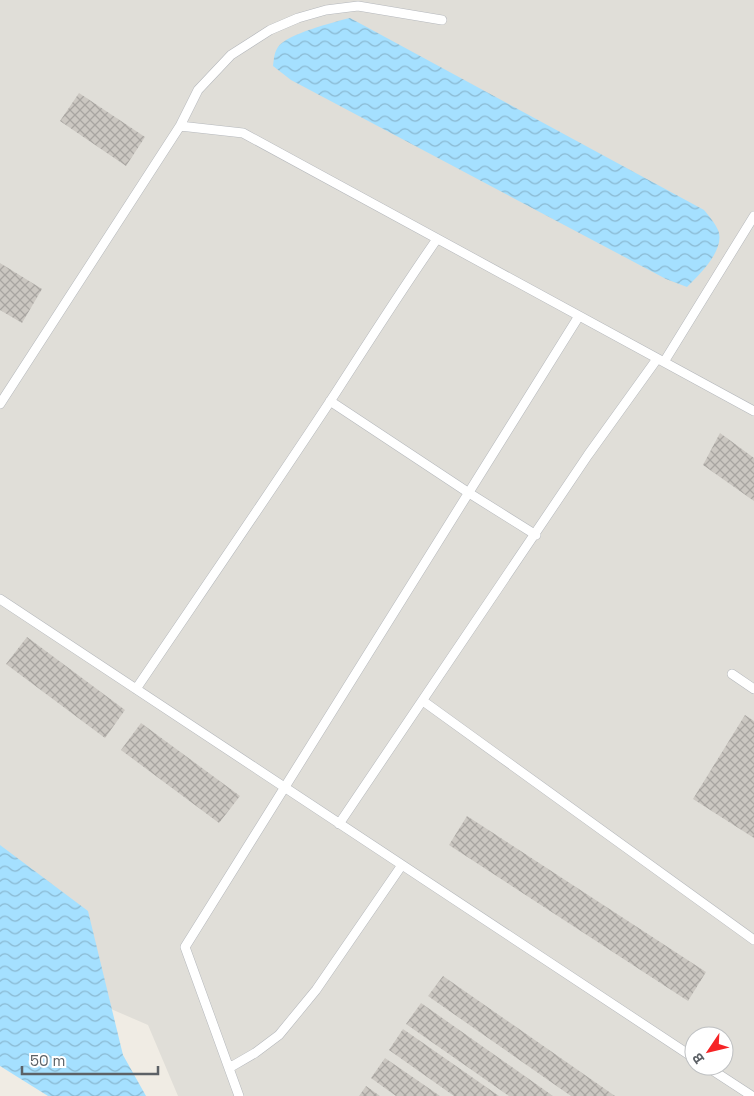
<svg xmlns="http://www.w3.org/2000/svg" width="754" height="1096" viewBox="0 0 754 1096" font-family="'Space Grotesk',sans-serif">
	<style>
		.industrial { fill: #e0ded8; fill-rule: evenodd }
		.water { fill: url(#water-waves) }
		.building { fill: url(#building-cross-hatch) }
		.lines { fill: none; stroke-linecap: round; stroke-linejoin: round }
		.service-casing { stroke: #b5b8bc; stroke-width: 10 }
		.service { stroke: #fff; stroke-width: 9 }
	</style>
	<defs>
		<pattern id="water-waves" width="16" height="10" patternUnits="userSpaceOnUse" patternTransform="scale(1.25)"><rect width="16" height="10" fill="#a5e0ff"/><path d="M0 5q4-4 8 0t8 0" fill="none" stroke="#8ab9d2"/></pattern>
		<pattern id="building-cross-hatch" width="8" height="8" patternUnits="userSpaceOnUse" patternTransform="scale(1.25)"><rect width="8" height="8" fill="#cbc7c1"/><path d="M0 0l8 8M0 8l8-8" fill="none" stroke="#a8a5a1"/></pattern>
	</defs>
	<rect width="100%" height="100%" fill="#f0ece4"/>
	<path class="industrial" d="M 0,0 L 754,0 L 754,1096 L 178,1096 L 148,1025 L 0,961 ZM 694,1036 L 724,1036 L 724,1066 L 694,1066 Z"/>
	<path class="water" d="M 350,18 L 704,210 C 709,216 715,223 718,230 C 726,249 700,274 687,287 L 666,279 L 291,80 L 273,66 C 274,59 274,53 278,47 C 287,34 334,22 350,18 Z
		M 0,845 L 88,911 L 123,1055 L 146,1096 L 48,1096 L 0,1066 Z"/>
	<path class="building" d="M 79,93 L 145,137 L 126,166 L 60,121 Z
		M 0,263 L 42,289 L 22,323 L 0,310 Z
		M 720,433 L 754,458 L 754,501 L 703,465 Z
		M 27,637 L 125,710 L 105,738 L 6,664 Z
		M 745,715 L 754,721 L 754,838 L 693,799 Z
		M 141,723 L 240,796 L 219,823 L 121,750 Z
		M 467,816 L 706,972 L 688,1001 L 449,845 Z
		M 443,976 L 615,1096 L 571,1096 L 428,996 Z
		M 421,1003 L 553,1096 L 509,1096 L 406,1024 Z
		M 403,1029 L 499,1096 L 454,1096 L 389,1050 Z
		M 385,1058 L 440,1096 L 396,1096 L 371,1078 Z
		M 366,1086 L 380,1096 L 359,1096 Z"/>
	<g class="lines">
		<g class="service-casing">
			<path id="service" d="M 180,126 L 243,133 L 754,411
				M 664,362 L 754,216
				M 330,401 L 469,493 L 536,535
				M 0,404 L 180,126 L 198,90 L 231,55 L 270,30 L 298,18 L 326,10 L 358,6 L 442,20
				M 0,599 L 694,1058
				M 732,674 L 754,689
				M 136,689 C 201,593 267,497 331,400 C 366,346 400,292 437,239
				M 423,701 L 754,940
				M 339,824 L 588,455 L 657,359
				M 706,1066 L 752,1096
				M 229,1068 L 255,1053 L 279,1035 L 316,990 L 402,865
				M 239,1096 L 185,947 L 579,316"/>
		</g>
		<use href="#service" class="service"/>
	</g>
	<g transform="translate(709 1051) rotate(235)"><circle r="24" fill="#ffffff" stroke="#bec0c2"/>
	<path d="M0-4L9 19L0 12L-9 19Z" fill="#f62426"/>
	<text y="-8" font-size="14" font-weight="bold" text-anchor="middle" fill="#5c6166">B</text>
	</g>
	<path d="M22 1066v8h136v-8" fill="none" stroke="#5c6166" stroke-width="2.5"/>
	<text x="30" y="1066" font-size="15" fill="#5c6166" stroke="#ffffff" stroke-width="4" paint-order="stroke">50 m</text>
</svg>
